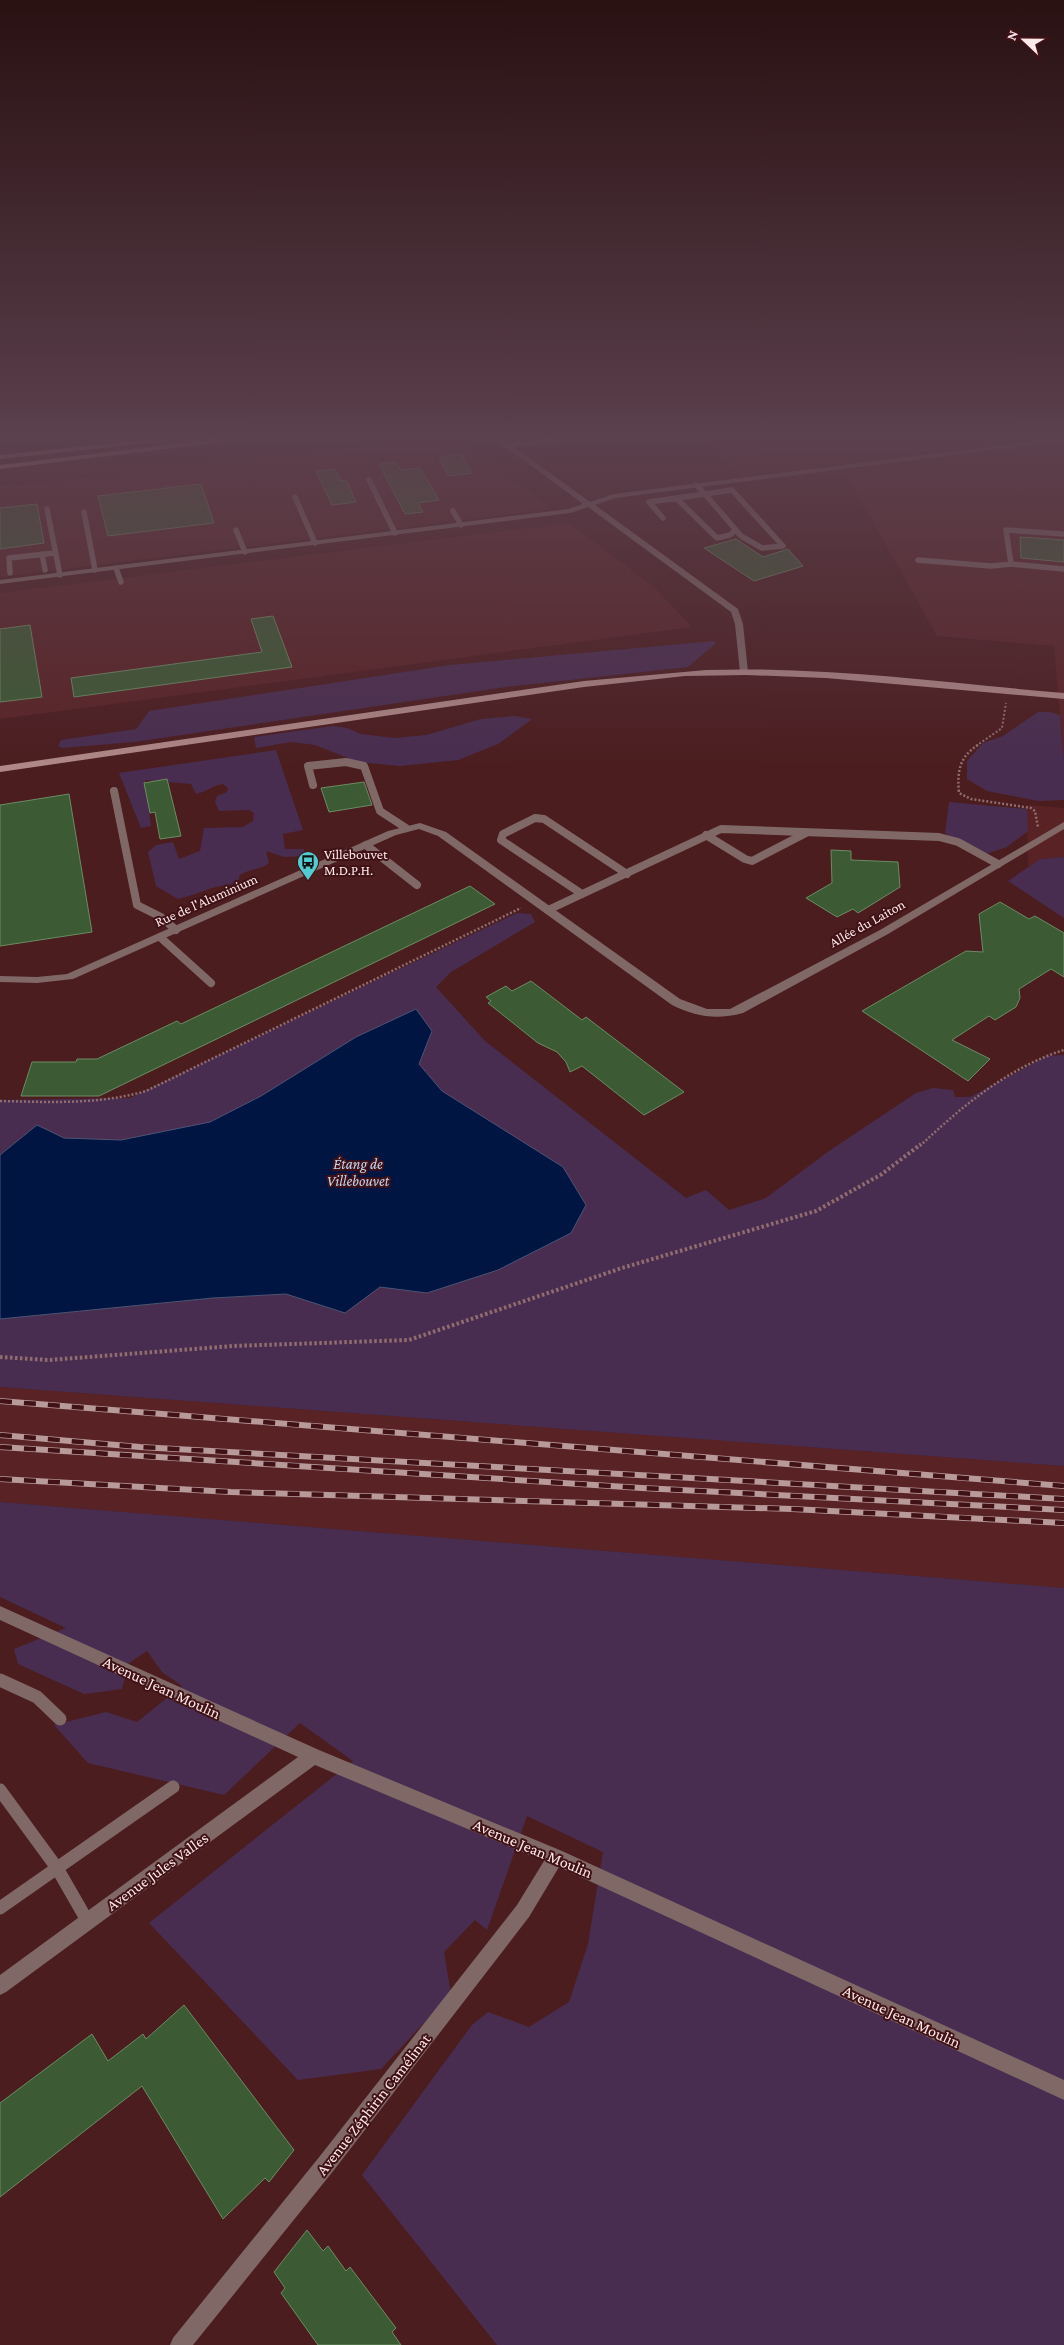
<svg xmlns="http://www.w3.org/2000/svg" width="1064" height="2345" viewBox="0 0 1064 2345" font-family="'Crimson Pro',serif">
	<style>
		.built { fill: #592326 }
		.green { fill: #492d50 }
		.water { fill: #001542; stroke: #4c5574 }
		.building { fill: #3c5b34; stroke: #6b8c62 }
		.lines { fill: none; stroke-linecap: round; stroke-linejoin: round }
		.path-far2 { stroke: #916d6f; stroke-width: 2; stroke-dasharray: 2 2; stroke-linecap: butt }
		.path-far1 { stroke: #916d6f; stroke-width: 2.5; stroke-dasharray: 2 2; stroke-linecap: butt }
		.path { stroke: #916d6f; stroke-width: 4; stroke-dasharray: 2.5 2.5; stroke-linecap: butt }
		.lane-far2 { stroke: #806867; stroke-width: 5.5 }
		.lane-far1 { stroke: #806867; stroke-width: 8 }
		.lane { stroke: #806867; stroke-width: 13 }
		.street { fill: #806867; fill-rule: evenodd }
		.secondary { fill: #af8887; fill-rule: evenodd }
		.primary { fill: #d3a0a0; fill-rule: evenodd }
		.rail-casing { stroke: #b89a9b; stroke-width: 6 }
		.rail { stroke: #401216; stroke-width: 4.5; stroke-dasharray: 12; stroke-linecap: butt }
		.labels { text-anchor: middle; stroke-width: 4; stroke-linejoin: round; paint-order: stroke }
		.poi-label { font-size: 14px; fill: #fde9e9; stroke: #401216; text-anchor: start }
		.street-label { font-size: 14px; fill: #fde9e9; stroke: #401216 }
		.water-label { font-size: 15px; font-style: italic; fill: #c2d6f5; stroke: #401216 }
		.near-street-label { font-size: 16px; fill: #fde9e9; stroke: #401216 }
	</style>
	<rect width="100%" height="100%" fill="#4b1d1f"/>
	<path class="built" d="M 428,439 L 457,439 L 553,509 L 0,577 L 0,487 Z
		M 707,439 L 1064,439 L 1064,761 L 1054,646 L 937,636 L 845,472 L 745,482 Z
		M 569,523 L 653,586 L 692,627 L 0,719 L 0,593 Z
		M 1027,805 L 1064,808 L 1064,857 L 1040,859 L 1028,867 Z
		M 0,1387 L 1064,1466 L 1064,1588 L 0,1502 Z"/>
	<path class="green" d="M 715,641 L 715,644 L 688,667 L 506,687 L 134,742 L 62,748 L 58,746 L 61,740 L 136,729 L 149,711 L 450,665 Z
		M 1038,712 L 1050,712 L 1060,715 L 1064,761 L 1064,800 L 1038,801 L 987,791 L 967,779 L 967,761 L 983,743 L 1003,736 Z
		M 515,716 L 532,719 L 498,744 L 458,760 L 400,766 L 358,762 L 315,745 L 291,742 L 256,748 L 254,737 L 333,726 L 347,728 L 361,734 L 394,738 L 426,735 L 481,719 Z
		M 276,750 L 303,830 L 283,834 L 285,849 L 304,849 L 304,856 L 284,857 L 266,851 L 269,863 C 260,870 250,869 240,875 L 238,881 C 230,886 221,885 212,888 C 200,892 190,896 178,899 L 156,886 L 148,852 L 156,845 L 173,842 L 179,859 L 200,851 L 204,828 L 243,827 L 253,821 L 254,813 L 249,810 L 219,811 L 215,802 L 217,796 L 227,792 L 228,788 L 223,784 C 213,785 206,792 196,794 L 191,784 L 145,780 L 151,826 L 141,828 L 119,773 Z
		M 949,802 L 1027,809 L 1028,831 L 1007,847 L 980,856 L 945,833 Z
		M 1064,857 L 1064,918 L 1008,881 L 1040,859 Z
		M 517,913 L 531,914 L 535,922 L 451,972 L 436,987 L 485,1041 L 686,1198 L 706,1190 L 729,1210 L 766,1198 L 829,1151 L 916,1093 L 933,1088 L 953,1090 L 955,1097 L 970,1097 L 1047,1056 L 1064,1055 L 1064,1466 L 0,1387 L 0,1319 L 213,1298 L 286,1294 L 345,1313 L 380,1287 L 427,1293 L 498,1270 L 563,1167 L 442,1091 L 419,1064 L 432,1031 L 356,1037 L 261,1096 L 210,1122 L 121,1140 L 64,1138 L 37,1125 L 0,1155 L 0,1100 L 130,1098 Z
		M 0,1502 L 1064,1588 L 1064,2345 L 497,2345 L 362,2175 L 472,2025 L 488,2012 L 529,2027 L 569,2002 L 588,1944 L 603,1852 L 527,1816 L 487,1930 L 475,1920 L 444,1952 L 451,1994 L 381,2069 L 298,2080 L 149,1923 L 353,1761 L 300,1723 L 224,1795 L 88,1763 L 54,1725 L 106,1712 L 137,1722 L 182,1686 L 162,1672 L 147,1651 L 129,1663 L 122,1689 L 84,1694 L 18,1664 L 14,1649 L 66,1628 L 0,1597 Z"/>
	<path class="water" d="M 416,1009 L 432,1031 L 419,1064 L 442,1091 L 563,1167 L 586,1205 L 571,1233 L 498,1270 L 427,1293 L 380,1287 L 345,1313 L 286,1294 L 213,1298 L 0,1319 L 0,1155 L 37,1125 L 64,1138 L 121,1140 L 210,1122 L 261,1096 L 356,1037 Z"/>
	<path class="building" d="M 461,454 L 472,473 L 449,476 L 439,460 L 443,460 L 441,457 Z
		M 396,462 L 400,470 L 420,468 L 439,500 L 418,503 L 423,512 L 405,514 L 379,464 Z
		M 335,469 L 341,481 L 346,480 L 356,502 L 332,505 L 316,471 Z
		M 201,484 L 214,523 L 108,536 L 98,496 Z
		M 37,504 L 44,543 L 0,549 L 0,508 Z
		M 1020,537 L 1064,540 L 1064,562 L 1021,558 Z
		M 736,539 L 763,557 L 788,549 L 803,566 L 754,581 L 704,548 Z
		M 273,616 L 292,667 L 74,697 L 71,678 L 262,652 L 251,619 Z
		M 30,625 L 42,697 L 0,702 L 0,629 Z
		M 167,779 L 181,836 L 160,839 L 155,812 L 150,813 L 144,783 Z
		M 364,782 L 372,805 L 329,812 L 321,788 Z
		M 69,794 L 92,932 L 0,946 L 0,805 Z
		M 831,850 L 851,851 L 851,860 L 898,862 L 900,887 L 858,913 L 853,909 L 837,917 L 806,898 L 832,883 Z
		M 470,886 L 495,904 L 99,1096 L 21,1096 L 32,1062 L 76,1062 L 77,1059 L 97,1059 L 177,1021 L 181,1024 Z
		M 1000,902 L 1029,919 L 1035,916 L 1064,933 L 1064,977 L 1051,969 L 1019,989 L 1020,998 L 1016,1007 L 995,1020 L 989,1016 L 952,1040 L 990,1059 L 968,1081 L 862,1011 L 966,951 L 983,952 L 979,914 Z
		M 531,981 L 582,1020 L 586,1017 L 684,1092 L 644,1115 L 582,1066 L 570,1072 L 566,1062 L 557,1052 L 538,1043 L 488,1003 L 491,1001 L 486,997 L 506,986 L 512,991 Z
		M 184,2005 L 294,2150 L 269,2182 L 265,2178 L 223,2219 L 142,2086 L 0,2197 L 0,2103 L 92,2034 L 108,2061 L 143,2034 L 146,2039 Z
		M 307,2230 L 323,2251 L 328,2246 L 346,2271 L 350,2267 L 396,2328 L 392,2332 L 401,2345 L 318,2345 L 281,2293 L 285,2288 L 274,2272 Z"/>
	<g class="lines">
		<path class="path-far2" d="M 976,746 L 1002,728 L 1006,703"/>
		<path class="path-far1" d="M 978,745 C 959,757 957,772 959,793 L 971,799 L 1031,808 L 1035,811 L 1038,827
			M 0,1101 C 49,1102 98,1105 146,1091 L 521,908
			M 920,1146 C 961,1107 1009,1067 1064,1050"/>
		<path class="path" d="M 0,1357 L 49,1360 L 233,1346 L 409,1340 L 622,1268 L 816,1211 L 882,1174 L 921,1144"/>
		<path class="lane-far2" d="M 506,446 L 566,439
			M 369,480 L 395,533
			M 696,485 L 705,494
			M 732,490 L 783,546 L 762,548 L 741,536 L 705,494 Z
			M 295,497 L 315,543
			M 676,498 L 717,538 L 730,535 L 736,530
			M 47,509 L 60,575
			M 453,511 L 461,525
			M 84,512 L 95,570
			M 663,518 L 649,502 L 705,494
			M 236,530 L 245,552
			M 42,554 L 45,570
			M 918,560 L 991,566 L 1011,564 L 1064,569
			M 1011,564 L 1006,530 L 1064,534
			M 116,568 L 121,582
			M 10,573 L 9,558 L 55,553"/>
		<path class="lane-far1" d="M 313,785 L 308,766 L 346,762 L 364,766 L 380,811 L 406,828
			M 114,791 L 137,905 L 161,917 L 176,930
			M 706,835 L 745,859 L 752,861 L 806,833
			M 366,845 L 417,885
			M 582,894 L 501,840 L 503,834 L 535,818 L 544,819 L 627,874
			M 548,910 L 721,829 L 939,837 L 958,842 L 998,864
			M 160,937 L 211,983"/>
		<path class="lane" d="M 0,1680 L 37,1697 L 60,1719
			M 0,1790 L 57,1868 L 88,1922
			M 0,1908 L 173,1787"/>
		<path class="street" d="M 495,439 L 503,439 L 590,502 L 614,494 L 1051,439 L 1064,439 L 1064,441 L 615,498 L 595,505 L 738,609 L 743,624 L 748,672 L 744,675 L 740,672 L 735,624 L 731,612 L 588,507 L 570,513 L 0,584 L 0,580 L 569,509 L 583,504 Z
			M 1064,822 L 1064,829 L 888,934 L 743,1013 C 717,1020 696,1017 672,1005 L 438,836 L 419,829 L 396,835 L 73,979 L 37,983 L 0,982 L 0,976 L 37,977 L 67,974 L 388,831 L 420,823 L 446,832 L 680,999 L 707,1009 L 730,1009 L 880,930 Z
			M 0,1606 L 319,1750 L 562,1851 L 1064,2080 L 1064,2100 L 559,1867 L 529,1917 L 334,2170 L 193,2345 L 170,2345 L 173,2338 L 320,2156 L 517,1905 L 544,1861 L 315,1765 L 6,1992 L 0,1995 L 0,1975 L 298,1757 L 0,1620 Z"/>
		<path class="secondary" d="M 706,670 C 825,666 945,683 1064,693 L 1064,699 L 826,678 L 746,675 L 685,676 L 584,687 L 0,772 L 0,766 L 584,681 Z"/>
		<path class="primary" d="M 151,439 L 171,439 L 167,441 L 0,459 L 0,455 Z
			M 217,439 L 235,439 L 231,441 L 0,469 L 0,465 Z"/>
		<g class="rail-casing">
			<path id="rail" d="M 0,1401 L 1064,1486
				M 0,1435 L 140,1447 L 1064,1499
				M 0,1447 L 642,1488 L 1064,1510
				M 0,1479 L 231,1492 L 792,1509 L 1064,1523"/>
		</g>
		<use href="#rail" class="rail"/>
	</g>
	<linearGradient id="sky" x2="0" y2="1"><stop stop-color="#291011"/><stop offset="0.57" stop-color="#5b404d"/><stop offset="1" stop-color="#5b404d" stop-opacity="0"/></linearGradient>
	<rect width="1064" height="767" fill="url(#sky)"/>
	<defs>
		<g id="bus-pin" transform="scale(1.125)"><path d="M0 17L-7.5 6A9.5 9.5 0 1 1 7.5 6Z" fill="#51ccd1" stroke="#401216"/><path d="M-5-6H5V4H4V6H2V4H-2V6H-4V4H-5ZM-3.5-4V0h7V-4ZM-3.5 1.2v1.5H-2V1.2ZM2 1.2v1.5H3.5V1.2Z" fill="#111"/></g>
	</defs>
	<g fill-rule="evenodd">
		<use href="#bus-pin" x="308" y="862"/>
	</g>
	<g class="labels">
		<g class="poi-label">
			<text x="324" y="859">Villebouvet<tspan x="324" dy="16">M.D.P.H.</tspan></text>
		</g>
		<g class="street-label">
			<text transform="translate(206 900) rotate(-24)" y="5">Rue de l'Aluminium</text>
			<text transform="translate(867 923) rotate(-29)" y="5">Allée du Laiton</text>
		</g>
		<g class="water-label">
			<text x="358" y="1169">Étang de<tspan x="358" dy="17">Villebouvet</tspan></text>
		</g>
		<g class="near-street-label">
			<text transform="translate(162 1687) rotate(25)" y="6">Avenue Jean Moulin</text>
			<text transform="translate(533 1848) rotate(23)" y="6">Avenue Jean Moulin</text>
			<text transform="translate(157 1871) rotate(-36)" y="6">Avenue Jules Valles</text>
			<text transform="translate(902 2016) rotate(25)" y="6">Avenue Jean Moulin</text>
			<text transform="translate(373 2104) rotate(-52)" y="6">Avenue Zéphirin Camélinat</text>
		</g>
	</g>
	<g transform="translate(1024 40) rotate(292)" stroke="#401216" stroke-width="4" paint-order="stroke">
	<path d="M0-4L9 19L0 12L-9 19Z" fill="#fde9e9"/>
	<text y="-8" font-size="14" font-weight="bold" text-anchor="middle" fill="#fde9e9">N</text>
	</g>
</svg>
